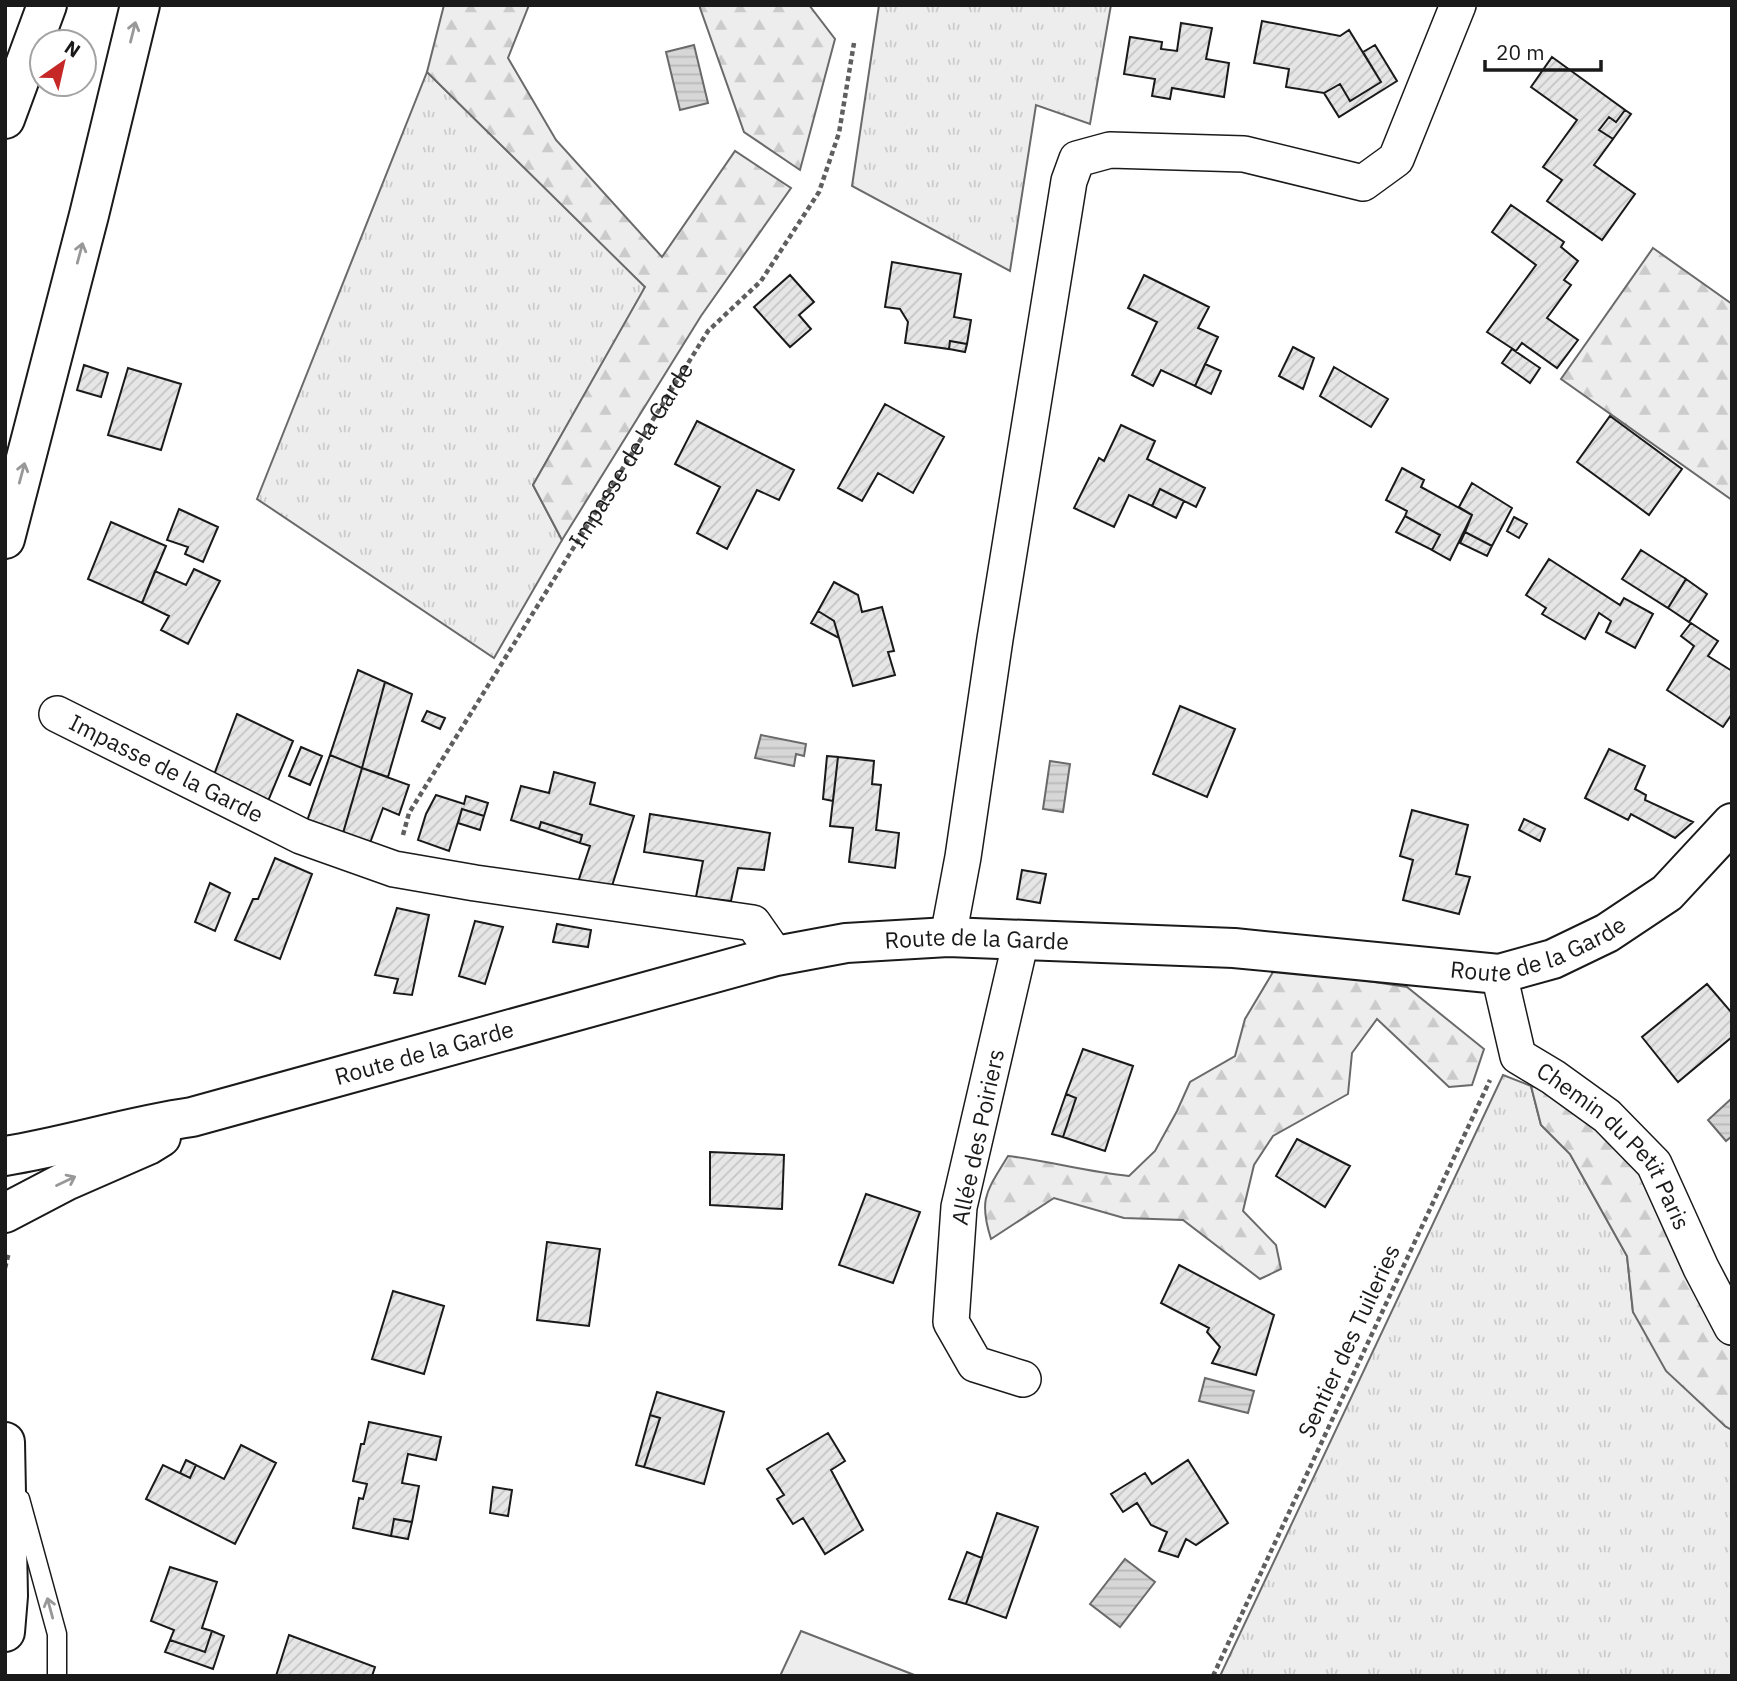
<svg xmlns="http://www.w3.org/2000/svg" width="1737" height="1681" viewBox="0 0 1737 1681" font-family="'IBM Plex Sans',sans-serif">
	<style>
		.grass { fill: url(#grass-tufts); stroke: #6a6a6a; stroke-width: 2 }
		.forest { fill: url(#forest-firs); stroke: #6a6a6a; stroke-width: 2 }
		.built { fill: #ededed; stroke: #6a6a6a; stroke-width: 2 }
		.water { fill: url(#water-rules); stroke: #6a6a6a; stroke-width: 2 }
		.building { fill: url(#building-hatch); stroke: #1a1a1a; stroke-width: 2 }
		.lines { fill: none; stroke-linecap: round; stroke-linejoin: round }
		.lane-casing { stroke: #1a1a1a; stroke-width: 21 }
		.street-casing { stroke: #1a1a1a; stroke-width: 38 }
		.secondary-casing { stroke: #1a1a1a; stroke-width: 42 }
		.primary-casing { stroke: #1a1a1a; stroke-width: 42 }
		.highway-casing { stroke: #1a1a1a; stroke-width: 42 }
		.path { stroke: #5f5f5f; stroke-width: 4.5; stroke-dasharray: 5 3.5; stroke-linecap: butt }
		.lane { stroke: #fff; stroke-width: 18 }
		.street { stroke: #fff; stroke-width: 35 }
		.secondary { stroke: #fff; stroke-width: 38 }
		.primary { stroke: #fff; stroke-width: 38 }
		.highway { stroke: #fff; stroke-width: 38 }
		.oneway { stroke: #989898 }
		.labels { text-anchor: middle; stroke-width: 5; stroke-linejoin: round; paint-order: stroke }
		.street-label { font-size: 23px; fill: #1a1a1a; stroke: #fff }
	</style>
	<defs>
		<pattern id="grass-tufts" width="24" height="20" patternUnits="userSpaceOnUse" patternTransform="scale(1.75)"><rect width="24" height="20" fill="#ededed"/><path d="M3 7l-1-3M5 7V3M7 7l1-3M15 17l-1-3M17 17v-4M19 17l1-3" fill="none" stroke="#cbcbcb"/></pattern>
		<pattern id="forest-firs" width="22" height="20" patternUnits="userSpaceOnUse" patternTransform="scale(1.75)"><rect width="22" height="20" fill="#ededed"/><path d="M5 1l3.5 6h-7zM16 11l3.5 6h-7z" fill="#cbcbcb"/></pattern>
		<pattern id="water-rules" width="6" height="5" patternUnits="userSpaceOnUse" patternTransform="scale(1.75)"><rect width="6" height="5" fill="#d7d7d7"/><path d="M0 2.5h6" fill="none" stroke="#b8b8b8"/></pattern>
		<pattern id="building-hatch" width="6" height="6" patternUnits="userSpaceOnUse" patternTransform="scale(1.75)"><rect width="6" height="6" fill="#e6e6e6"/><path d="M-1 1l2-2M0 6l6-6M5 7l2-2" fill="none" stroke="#c5c5c5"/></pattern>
	</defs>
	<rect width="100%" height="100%" fill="#fff"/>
	<path class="grass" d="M 879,5 L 1111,5 L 1090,124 L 1036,105 L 1010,271 L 852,186 Z
		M 427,72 L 646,287 L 533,485 L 562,540 L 494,658 L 257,499 Z
		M 1503,1075 L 1531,1086 L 1541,1125 L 1570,1154 L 1627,1256 L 1633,1312 L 1725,1426 L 1732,1430 L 1732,1676 L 1220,1676 Z"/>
	<path class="forest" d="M 444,5 L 529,5 L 508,58 L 556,140 L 662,257 L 735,151 L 791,188 L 701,316 L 562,540 L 533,485 L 645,287 L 427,72 Z
		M 699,5 L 809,5 L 835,39 L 800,170 L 744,132 Z
		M 1653,248 L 1732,304 L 1732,500 L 1561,379 Z
		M 1276,967 L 1407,987 L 1484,1049 L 1472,1085 L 1449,1087 L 1377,1019 L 1352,1053 L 1348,1094 L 1273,1136 L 1254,1165 L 1243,1211 L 1276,1245 L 1281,1269 L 1260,1279 L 1183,1220 L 1124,1218 L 1054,1198 L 991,1239 C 978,1198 987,1191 1008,1156 C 1049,1161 1088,1172 1129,1176 L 1155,1151 L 1177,1111 L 1190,1082 L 1235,1056 L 1245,1019 Z
		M 1531,1086 L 1552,1091 L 1646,1167 L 1732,1343 L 1732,1430 L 1725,1426 L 1666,1371 L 1633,1312 L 1627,1256 L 1570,1154 L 1541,1125 Z"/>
	<path class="built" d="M 801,1631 L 917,1676 L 780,1676 Z"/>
	<path class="water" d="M 694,45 L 708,103 L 680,110 L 666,52 Z
		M 761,735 L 806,744 L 804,756 L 796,754 L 794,766 L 755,758 Z
		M 1050,761 L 1070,764 L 1063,812 L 1043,809 Z
		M 1732,1098 L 1732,1136 L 1726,1141 L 1708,1120 Z
		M 1205,1378 L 1254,1391 L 1248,1413 L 1199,1401 Z
		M 1125,1559 L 1155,1582 L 1120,1627 L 1090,1604 Z"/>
	<path class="building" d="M 1262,21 L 1340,36 L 1349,30 L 1381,82 L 1350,101 L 1340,84 L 1324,93 L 1286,87 L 1289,69 L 1254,63 Z
		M 1181,23 L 1212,28 L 1206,59 L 1229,63 L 1224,97 L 1172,88 L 1170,99 L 1152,96 L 1155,79 L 1124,74 L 1130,37 L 1162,42 L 1161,49 L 1177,51 Z
		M 1375,45 L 1397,81 L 1339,117 L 1324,93 L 1340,84 L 1350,101 L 1381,82 L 1363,52 Z
		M 1552,57 L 1625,110 L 1616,122 L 1609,117 L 1599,130 L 1613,139 L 1594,165 L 1635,194 L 1602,240 L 1547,201 L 1562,180 L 1543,167 L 1577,120 L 1531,87 Z
		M 1625,110 L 1631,114 L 1613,139 L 1599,130 L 1609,117 L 1616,122 Z
		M 1511,205 L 1564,242 L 1561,247 L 1578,261 L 1564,280 L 1571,285 L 1547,318 L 1578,340 L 1557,368 L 1522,343 L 1516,351 L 1487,332 L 1536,265 L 1492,232 Z
		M 892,262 L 961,274 L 954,317 L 971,320 L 967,344 L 950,341 L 949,349 L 905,343 L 908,322 L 900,309 L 885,307 Z
		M 790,275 L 814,302 L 799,315 L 811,329 L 790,347 L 754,307 Z
		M 1144,275 L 1209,307 L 1198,328 L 1218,337 L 1195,386 L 1161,370 L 1153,386 L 1132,375 L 1157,322 L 1128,308 Z
		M 950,341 L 967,344 L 965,352 L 949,349 Z
		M 1293,347 L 1314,358 L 1303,389 L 1279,376 Z
		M 1512,349 L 1540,368 L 1530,383 L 1502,363 Z
		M 1205,364 L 1221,371 L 1211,394 L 1195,386 Z
		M 84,365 L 108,373 L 101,397 L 77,390 Z
		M 1334,367 L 1388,399 L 1371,427 L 1320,396 Z
		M 128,368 L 181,384 L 161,450 L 108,435 Z
		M 885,404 L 944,437 L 913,493 L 878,473 L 862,501 L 838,488 Z
		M 1610,416 L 1682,469 L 1649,515 L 1577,462 Z
		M 697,421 L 794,470 L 779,500 L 757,490 L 727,549 L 697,533 L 720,487 L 675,464 Z
		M 1121,425 L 1155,441 L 1147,459 L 1205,488 L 1196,507 L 1160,489 L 1152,506 L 1129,495 L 1114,527 L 1074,508 L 1099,458 L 1104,461 Z
		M 1402,468 L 1424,480 L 1421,487 L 1472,515 L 1450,560 L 1432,550 L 1440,535 L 1405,516 L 1407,511 L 1386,500 Z
		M 1472,483 L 1512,508 L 1492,546 L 1465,532 L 1472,515 L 1459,507 Z
		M 1160,489 L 1184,501 L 1176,518 L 1152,506 Z
		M 179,509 L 218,527 L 203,562 L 185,554 L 188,547 L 167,540 Z
		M 1405,516 L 1440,535 L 1432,550 L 1396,532 Z
		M 1514,517 L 1527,524 L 1519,538 L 1507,531 Z
		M 111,522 L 166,546 L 142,603 L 88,579 Z
		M 1465,532 L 1492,546 L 1487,556 L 1460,543 Z
		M 1641,550 L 1686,579 L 1668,608 L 1622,579 Z
		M 1549,559 L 1620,605 L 1624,598 L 1653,614 L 1635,648 L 1606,632 L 1611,621 L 1599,613 L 1585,639 L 1542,614 L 1546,608 L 1526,595 Z
		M 194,569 L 220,581 L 188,644 L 161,630 L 169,616 L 142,603 L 155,571 L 186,585 Z
		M 1686,579 L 1707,594 L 1689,622 L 1668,608 Z
		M 834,582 L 858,595 L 862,612 L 882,607 L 894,651 L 888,652 L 895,675 L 853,686 L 834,621 L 818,611 Z
		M 818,611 L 834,621 L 839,638 L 811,623 Z
		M 1691,623 L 1718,641 L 1708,656 L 1732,671 L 1732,714 L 1723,727 L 1667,690 L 1694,646 L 1681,636 Z
		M 358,670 L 385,682 L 362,768 L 330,755 Z
		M 385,682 L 412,694 L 388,777 L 362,768 Z
		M 1180,706 L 1235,729 L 1207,797 L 1153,774 Z
		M 427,711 L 445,718 L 440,729 L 422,721 Z
		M 237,714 L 293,741 L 266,806 L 212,780 Z
		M 301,747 L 322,756 L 310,785 L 289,776 Z
		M 1609,749 L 1645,766 L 1635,789 L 1646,795 L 1645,800 L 1693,822 L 1675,838 L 1631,814 L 1628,820 L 1585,798 Z
		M 330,755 L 362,768 L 341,840 L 306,824 Z
		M 827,756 L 838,757 L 833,801 L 823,799 Z
		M 838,757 L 874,761 L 872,784 L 881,785 L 876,830 L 899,833 L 895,868 L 849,862 L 853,828 L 830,826 Z
		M 362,768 L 409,785 L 399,815 L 383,808 L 367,851 L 341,840 Z
		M 554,772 L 595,783 L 590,804 L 634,816 L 611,889 L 578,882 L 590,846 L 580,843 L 582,835 L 541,822 L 539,829 L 511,820 L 521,786 L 549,793 Z
		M 436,795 L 464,804 L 466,796 L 488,803 L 484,816 L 462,809 L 449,851 L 418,840 L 426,814 Z
		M 462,809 L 484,816 L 480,830 L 458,823 Z
		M 1412,810 L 1468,825 L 1456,874 L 1470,877 L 1459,914 L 1403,900 L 1413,860 L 1400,856 Z
		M 650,814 L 770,833 L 764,870 L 738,868 L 731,901 L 696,897 L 703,861 L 644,852 Z
		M 1524,819 L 1545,829 L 1540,841 L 1519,830 Z
		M 541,822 L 582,835 L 580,843 L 539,829 Z
		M 275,858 L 312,874 L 280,959 L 235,940 L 253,899 L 258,899 Z
		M 1022,870 L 1046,874 L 1040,903 L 1017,899 Z
		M 210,883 L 230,893 L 215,931 L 195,922 Z
		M 397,908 L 429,915 L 412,995 L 394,993 L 398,979 L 375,975 Z
		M 475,921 L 503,927 L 485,984 L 459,976 Z
		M 557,924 L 591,930 L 588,947 L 553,942 Z
		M 1707,984 L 1732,1013 L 1732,1037 L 1678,1082 L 1642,1037 Z
		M 1083,1049 L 1133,1066 L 1105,1151 L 1063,1137 L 1076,1098 L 1066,1094 Z
		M 1066,1094 L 1076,1098 L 1063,1137 L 1052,1134 Z
		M 1297,1139 L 1350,1166 L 1325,1207 L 1276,1176 Z
		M 710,1152 L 784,1155 L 782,1209 L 710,1205 Z
		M 866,1194 L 920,1212 L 893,1283 L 839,1265 Z
		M 547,1242 L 600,1249 L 589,1326 L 537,1320 Z
		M 1179,1265 L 1274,1315 L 1256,1375 L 1212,1363 L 1220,1347 L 1207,1332 L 1209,1328 L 1161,1303 Z
		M 393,1291 L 444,1306 L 424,1374 L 372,1359 Z
		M 657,1392 L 724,1412 L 704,1484 L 644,1467 L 660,1418 L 650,1415 Z
		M 650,1415 L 660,1418 L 644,1467 L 636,1465 Z
		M 369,1422 L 441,1437 L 436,1460 L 408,1454 L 402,1483 L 419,1486 L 412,1522 L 394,1519 L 391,1536 L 353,1528 L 359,1498 L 363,1499 L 367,1484 L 353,1481 L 361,1444 L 364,1444 Z
		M 828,1433 L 845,1461 L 831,1470 L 863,1530 L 825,1554 L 803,1518 L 793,1524 L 777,1499 L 784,1495 L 767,1469 Z
		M 241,1445 L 276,1463 L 235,1544 L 146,1499 L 163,1465 L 190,1478 L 196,1465 L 224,1479 Z
		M 186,1460 L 196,1465 L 190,1478 L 180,1473 Z
		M 1188,1460 L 1228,1523 L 1196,1545 L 1186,1539 L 1178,1557 L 1159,1551 L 1167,1532 L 1151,1525 L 1137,1503 L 1123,1512 L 1111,1494 L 1145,1473 L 1152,1484 Z
		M 493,1487 L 512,1490 L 508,1516 L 490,1513 Z
		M 997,1513 L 1038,1527 L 1006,1618 L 966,1604 Z
		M 394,1519 L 412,1522 L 408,1539 L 391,1536 Z
		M 967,1552 L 982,1558 L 966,1604 L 949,1599 Z
		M 170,1567 L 217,1582 L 202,1628 L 212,1631 L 205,1652 L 170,1640 L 174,1630 L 151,1621 Z
		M 212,1631 L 224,1636 L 213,1669 L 165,1652 L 170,1640 L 205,1652 Z
		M 289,1635 L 375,1667 L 372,1676 L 276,1676 Z"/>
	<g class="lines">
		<g class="lane-casing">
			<path id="lane" d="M 20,1499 L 57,1634 L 57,1676"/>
		</g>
		<g class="street-casing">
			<g id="street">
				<path id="s2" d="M 57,714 L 301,836 L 394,869 L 475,883 L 753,923 L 776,956"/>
				<path d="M 948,937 L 963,857 L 995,639 L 1069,181 L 1077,159 L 1110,150 L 1244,154 L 1363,183 L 1396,159 L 1458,5"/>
				<path d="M 1021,940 L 959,1207 L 951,1322 L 975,1364 L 1023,1379"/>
				<path id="s3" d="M 1499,974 L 1518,1056 L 1553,1077 L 1607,1116 L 1654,1164 L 1701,1268 L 1732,1327"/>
			</g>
		</g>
		<g class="secondary-casing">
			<g id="secondary">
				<path id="s4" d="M 5,1156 C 68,1146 129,1126 192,1117 L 776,956 L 846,943 L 948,937 L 1234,948 L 1499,974 L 1553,959 L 1607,933 L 1667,893 L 1732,823"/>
				<path d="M 5,1213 L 68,1180 L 148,1145 L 161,1137"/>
			</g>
		</g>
		<g class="primary-casing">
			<path id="primary" d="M 5,1442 L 8,1596 L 5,1632"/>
		</g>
		<g class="highway-casing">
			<path id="highway" d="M 5,119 L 47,5
				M 5,539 L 89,215 L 140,5"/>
		</g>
		<g class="path">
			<path id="s1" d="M 403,835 L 409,813 L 708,331 L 761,281 L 819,192 L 839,133 L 854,43"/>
			<path d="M 5,1268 L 9,1252"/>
			<path d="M 1213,1676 L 1490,1080"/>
		</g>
		<use href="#lane" class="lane"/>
		<use href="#street" class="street"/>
		<use href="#secondary" class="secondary"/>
		<use href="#primary" class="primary"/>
		<use href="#highway" class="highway"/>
	</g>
	<defs><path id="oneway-shaft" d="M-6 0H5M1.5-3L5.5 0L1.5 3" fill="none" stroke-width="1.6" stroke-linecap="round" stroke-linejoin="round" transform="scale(1.75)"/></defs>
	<g class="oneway">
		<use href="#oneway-shaft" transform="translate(133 32) rotate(-76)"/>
		<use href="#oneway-shaft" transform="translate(80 253) rotate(-75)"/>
		<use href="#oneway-shaft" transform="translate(22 473) rotate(-75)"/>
		<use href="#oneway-shaft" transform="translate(66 1181) rotate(-26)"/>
		<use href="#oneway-shaft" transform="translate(50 1608) rotate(-105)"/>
	</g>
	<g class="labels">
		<g class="street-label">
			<text dy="8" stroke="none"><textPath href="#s1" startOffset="444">Impasse de la Garde</textPath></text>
			<text dy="8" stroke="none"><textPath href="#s2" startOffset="122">Impasse de la Garde</textPath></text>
			<text dy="8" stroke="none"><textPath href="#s4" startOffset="999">Route de la Garde</textPath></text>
			<text dy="8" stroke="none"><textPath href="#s4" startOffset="1566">Route de la Garde</textPath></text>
			<text dy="8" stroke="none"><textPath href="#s4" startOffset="432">Route de la Garde</textPath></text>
			<text transform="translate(978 1137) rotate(-78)" y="8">Allée des Poiriers</text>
			<text dy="8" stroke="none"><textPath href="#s3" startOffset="219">Chemin du Petit Paris</textPath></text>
			<text transform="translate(1349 1341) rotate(-65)" y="8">Sentier des Tuileries</text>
		</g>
	</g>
	<rect width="1737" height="1681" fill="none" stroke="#1a1a1a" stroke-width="14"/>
	<g transform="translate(63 63) rotate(34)"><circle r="33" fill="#ffffff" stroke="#a3a3a3" stroke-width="2"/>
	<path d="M0-5L12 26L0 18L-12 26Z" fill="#c62828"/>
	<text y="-10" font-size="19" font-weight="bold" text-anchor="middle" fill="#1a1a1a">N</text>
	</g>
	<path d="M1485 60v10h116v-10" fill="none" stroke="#1a1a1a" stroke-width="3.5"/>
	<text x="1496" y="60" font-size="21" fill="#1a1a1a" stroke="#ffffff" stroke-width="5" paint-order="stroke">20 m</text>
</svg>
